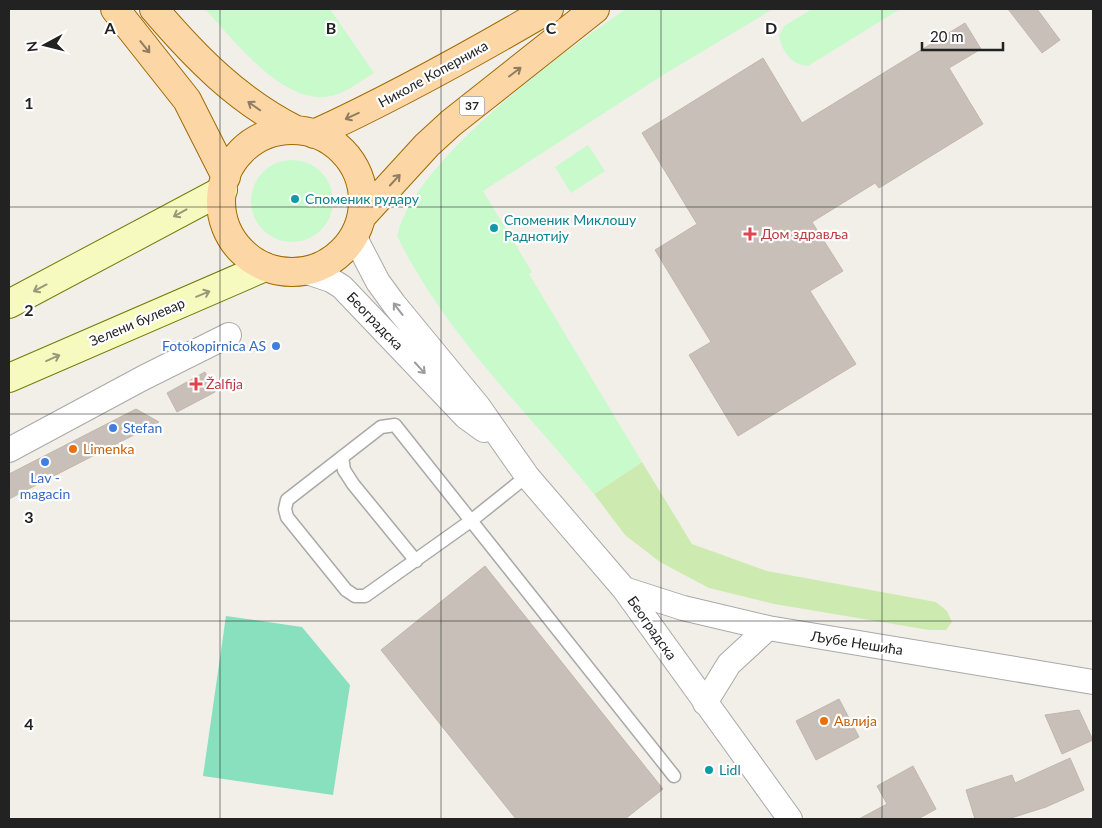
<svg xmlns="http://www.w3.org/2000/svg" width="1102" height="828" viewBox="0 0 1102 828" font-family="Lato,sans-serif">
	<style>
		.grass { fill: #cdebb0 }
		.park { fill: #c8facc }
		.pitch { fill: #88e0be }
		.building { fill: #c7bfb8; stroke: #c4b6ab }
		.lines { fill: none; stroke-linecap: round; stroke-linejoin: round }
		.lane-casing { stroke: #a9a9a9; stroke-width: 15 }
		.street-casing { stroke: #a9a9a9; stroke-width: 26 }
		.secondary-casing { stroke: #707d05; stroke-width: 30 }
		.primary-casing { stroke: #a06b00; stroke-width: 30 }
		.lane { stroke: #fff; stroke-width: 12 }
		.street { stroke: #fff; stroke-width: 24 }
		.secondary { stroke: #f7fabf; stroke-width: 28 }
		.primary { stroke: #fcd6a4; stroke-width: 28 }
		.oneway { stroke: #8f7c63 }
		.oneway2 { stroke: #979978 }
		.oneway3 { stroke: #9c9c9c }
		.grid { fill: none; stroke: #222; stroke-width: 1; stroke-opacity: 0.55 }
		.culture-dot { fill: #0f9aa8; stroke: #fff; stroke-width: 2 }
		.health-dot { fill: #e0444e; stroke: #fff; stroke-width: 2 }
		.shop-dot { fill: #3f7fe0; stroke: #fff; stroke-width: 2 }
		.food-dot { fill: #e8710a; stroke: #fff; stroke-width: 2 }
		.labels { text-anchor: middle; stroke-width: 4.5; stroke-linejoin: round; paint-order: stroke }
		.shield { fill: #fff; stroke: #646464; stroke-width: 1 }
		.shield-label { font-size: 12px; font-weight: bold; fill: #222 }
		.street-label { font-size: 14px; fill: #222; stroke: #fff }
		.culture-label { font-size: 14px; fill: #0d838f; stroke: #fff; text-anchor: start }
		.health-label { font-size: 14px; fill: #be3a42; stroke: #fff; text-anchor: start }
		.shop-label { font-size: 14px; fill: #366cbe; stroke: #fff; text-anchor: end }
		.food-label { font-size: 14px; fill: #c56008; stroke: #fff; text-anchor: start }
		.grid-label { font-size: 16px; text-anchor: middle; font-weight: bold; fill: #222; stroke: #fff; stroke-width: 4.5; stroke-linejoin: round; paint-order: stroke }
	</style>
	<rect width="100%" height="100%" fill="#f2efe9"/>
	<path class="grass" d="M 642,462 L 692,544 L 767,571 L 936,602 L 947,611 L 952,622 L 946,630 L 929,630 L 774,604 L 709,588 L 660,562 L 625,535 L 594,494 Z"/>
	<path class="park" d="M 205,9 L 330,9 L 374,73 C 359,82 343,95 326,97 C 279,101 233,39 205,9 Z
		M 626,9 L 773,9 L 663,75 L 483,191 L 532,272 L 529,274 L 642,462 L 594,494 C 526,410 445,334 397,236 C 414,160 562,53 626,9 Z
		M 812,9 L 900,9 L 808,66 C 790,64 783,52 779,36 L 784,26 Z
		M 588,145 L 605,171 L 571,193 L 555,167 Z
		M251 201a41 41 0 1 1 82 0a41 41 0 1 1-82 0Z"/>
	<path class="pitch" d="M 226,616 L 302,627 L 350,685 L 333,795 L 203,776 Z"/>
	<path class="building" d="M 1008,9 L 1037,9 L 1060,40 L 1042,53 Z
		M 965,23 L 981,49 L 949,68 L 983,124 L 879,188 L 875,183 L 812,222 L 843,271 L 810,291 L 856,364 L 738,436 L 689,355 L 711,342 L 655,250 L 697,224 L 642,133 L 763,58 L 802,123 Z
		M 205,372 L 215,392 L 177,412 L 167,393 Z
		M 136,409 L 159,422 L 9,499 L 9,474 Z
		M 485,566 L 663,789 L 625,819 L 516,819 L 381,650 Z
		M 839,699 L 859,737 L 816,760 L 796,721 Z
		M 1079,710 L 1093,740 L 1062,754 L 1045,715 Z
		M 1070,758 L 1084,790 L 1046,807 L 1008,819 L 975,819 L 966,790 L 1012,775 L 1015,783 Z
		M 913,766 L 936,809 L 918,819 L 859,819 L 887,804 L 877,786 Z"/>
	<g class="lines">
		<g class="lane-casing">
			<path id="lane" d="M 342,457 L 344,470 L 353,484 L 416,561
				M 527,476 L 472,520 L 365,596 L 355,596 L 346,590 L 287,517 L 285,509 L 287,500 L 381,427 L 395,425 L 674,776"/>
		</g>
		<g class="street-casing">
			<path id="street" d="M 354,236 L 378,282 L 394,304 L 478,406 L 527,476 L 624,589 L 790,819
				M 304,271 L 331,280 L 342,287 L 466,417 L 484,430
				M 9,450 L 143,378 L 229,335
				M 624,589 L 683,608 L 768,628 L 1093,682
				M 705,703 L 729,664 L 768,628"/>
		</g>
		<g class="secondary-casing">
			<path id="secondary" d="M 9,304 L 223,190
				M 9,378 L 265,267"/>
		</g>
		<g class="primary-casing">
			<path id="primary" d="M 115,9 L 187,100 L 226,177
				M 154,9 C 196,58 238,101 296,130
				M221 201a71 71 0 1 1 142 0a71 71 0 1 1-142 0Z
				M 314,134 C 395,97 472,54 549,9
				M 362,216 L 427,145 L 451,123 L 595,9"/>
		</g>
		<use href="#lane" class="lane"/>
		<use href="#street" class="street"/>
		<use href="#secondary" class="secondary"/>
		<use href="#primary" class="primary"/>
	</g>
	<defs><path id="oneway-shaft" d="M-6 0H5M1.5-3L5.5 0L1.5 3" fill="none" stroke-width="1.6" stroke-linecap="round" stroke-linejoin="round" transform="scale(1.25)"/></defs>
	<g class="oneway">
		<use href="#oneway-shaft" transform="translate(145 47) rotate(51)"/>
		<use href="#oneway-shaft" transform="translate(515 72) rotate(-37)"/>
		<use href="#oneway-shaft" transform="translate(254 106) rotate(-145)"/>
		<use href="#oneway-shaft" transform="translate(352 116) rotate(155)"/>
		<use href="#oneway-shaft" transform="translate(395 180) rotate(-47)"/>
	</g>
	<g class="oneway2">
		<use href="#oneway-shaft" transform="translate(180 213) rotate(151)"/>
		<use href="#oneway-shaft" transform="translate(40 288) rotate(152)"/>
		<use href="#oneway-shaft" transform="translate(203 294) rotate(-22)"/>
		<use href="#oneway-shaft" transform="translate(53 358) rotate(-24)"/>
	</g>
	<g class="oneway3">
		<use href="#oneway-shaft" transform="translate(398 309) rotate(-128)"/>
		<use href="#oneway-shaft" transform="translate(420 368) rotate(47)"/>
	</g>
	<path class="grid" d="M 220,9 L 220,819M 441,9 L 441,819M 661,9 L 661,819M 882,9 L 882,819M 9,207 L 1093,207M 9,414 L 1093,414M 9,621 L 1093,621"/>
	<g class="culture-dot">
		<circle cx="295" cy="199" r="5"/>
		<circle cx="494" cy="228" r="5"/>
		<circle cx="709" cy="770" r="5"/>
	</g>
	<g class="health-dot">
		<path d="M747.5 226.5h5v5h5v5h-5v5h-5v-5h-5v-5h5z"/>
		<path d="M193.5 376.5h5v5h5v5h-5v5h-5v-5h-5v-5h5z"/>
	</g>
	<g class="shop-dot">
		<circle cx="276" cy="346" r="5"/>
		<circle cx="113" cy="428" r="5"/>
		<circle cx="45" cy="462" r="5"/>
	</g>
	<g class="food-dot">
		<circle cx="73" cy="449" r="5"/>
		<circle cx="824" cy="721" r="5"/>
	</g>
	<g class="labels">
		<rect class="shield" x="459.5" y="96.5" width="25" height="19" rx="4"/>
		<g class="shield-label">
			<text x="472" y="110">37</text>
		</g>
		<g class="street-label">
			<text transform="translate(433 74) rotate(-29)" y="5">Николе Коперника</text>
			<text transform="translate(375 321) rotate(46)" y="5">Београдска</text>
			<text transform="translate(137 322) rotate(-23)" y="5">Зелени булевар</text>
			<text transform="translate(652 628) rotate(55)" y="5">Београдска</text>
			<text transform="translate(857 643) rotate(9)" y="5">Љубе Нешића</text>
		</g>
		<g class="culture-label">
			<text x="305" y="204">Споменик рудару</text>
			<text x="504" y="225">Споменик Миклошу<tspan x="504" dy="16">Раднотију</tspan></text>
			<text x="719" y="775">Lidl</text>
		</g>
		<g class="health-label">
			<text x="761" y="239">Дом здравља</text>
			<text x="206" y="389">Žalfija</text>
		</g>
		<g class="shop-label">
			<text x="266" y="351">Fotokopirnica AS</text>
			<text x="123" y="433" text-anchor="start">Stefan</text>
			<text x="45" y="483" text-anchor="middle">Lav -<tspan x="45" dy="16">magacin</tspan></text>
		</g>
		<g class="food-label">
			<text x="83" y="454">Limenka</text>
			<text x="834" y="726">Авлија</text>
		</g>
	</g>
	<g class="grid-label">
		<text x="110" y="34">A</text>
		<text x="331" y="34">B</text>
		<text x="551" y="34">C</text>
		<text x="771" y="34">D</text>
		<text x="29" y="109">1</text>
		<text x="29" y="316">2</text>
		<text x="29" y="523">3</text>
		<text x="29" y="730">4</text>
	</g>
	<rect width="1102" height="828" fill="none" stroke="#222222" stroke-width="20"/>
	<g transform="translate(45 45) rotate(263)" stroke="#ffffff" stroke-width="4" paint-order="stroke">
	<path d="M0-4L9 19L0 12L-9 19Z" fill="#222222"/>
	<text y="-8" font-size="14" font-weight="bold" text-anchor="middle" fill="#222222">N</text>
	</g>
	<path d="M922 42v8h81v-8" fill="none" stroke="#222222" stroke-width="2.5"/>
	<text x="930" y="42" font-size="15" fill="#222222" stroke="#ffffff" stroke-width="4" paint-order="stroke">20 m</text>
</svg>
